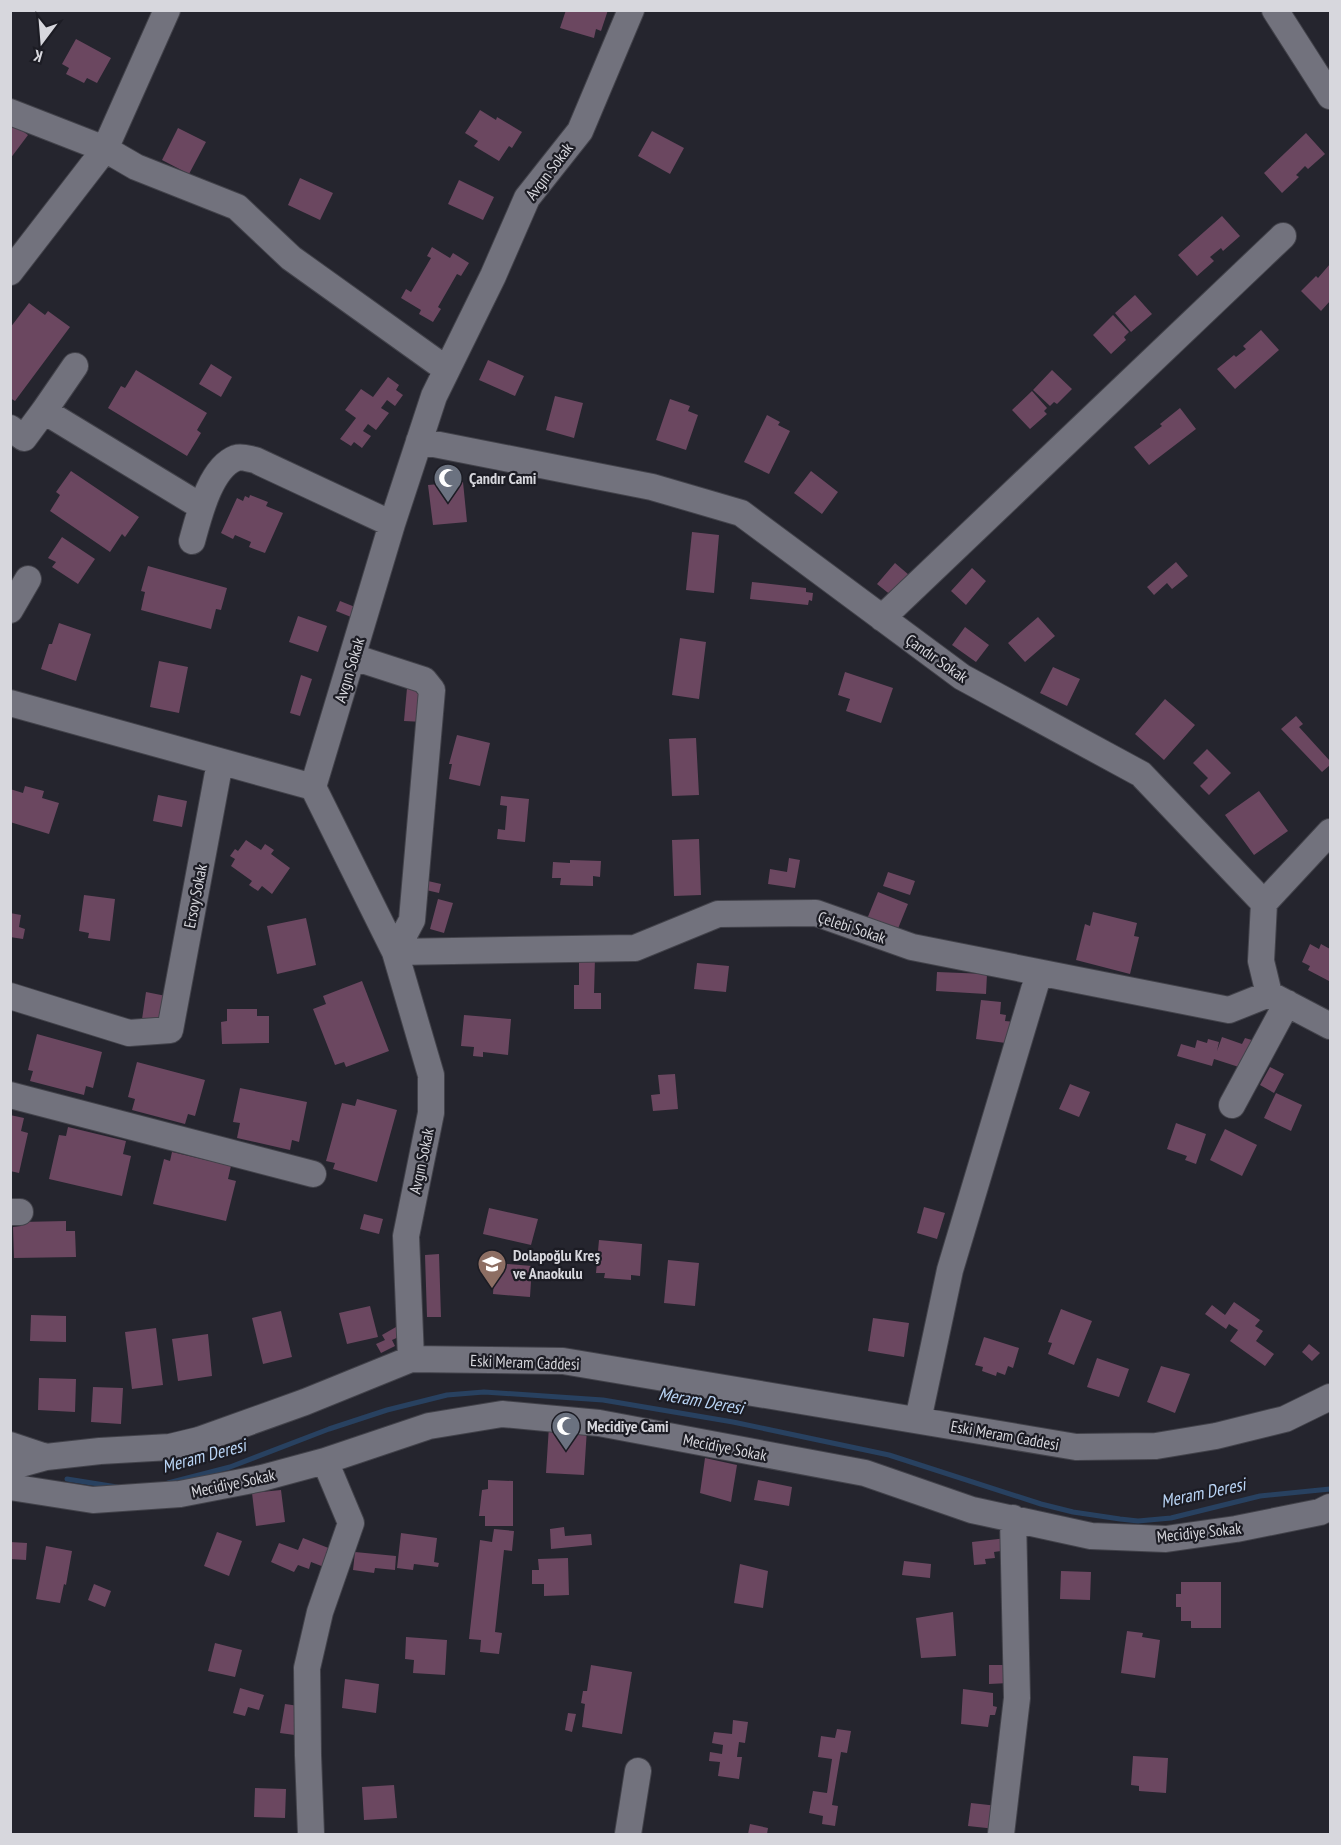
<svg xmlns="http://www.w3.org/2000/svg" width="1341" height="1845" viewBox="0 0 1341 1845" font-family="'PT Sans Narrow',sans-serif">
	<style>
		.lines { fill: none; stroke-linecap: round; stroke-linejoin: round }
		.stream { stroke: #284160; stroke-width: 5 }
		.building { fill: #6b4760 }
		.minor-casing { stroke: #42424a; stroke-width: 28 }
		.minor { stroke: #72727d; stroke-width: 26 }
		.labels { text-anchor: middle; stroke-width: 4.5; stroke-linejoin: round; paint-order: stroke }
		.street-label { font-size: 16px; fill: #d7d7dd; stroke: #1c1c24 }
		.poi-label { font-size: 16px; font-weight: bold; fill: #d7d7dd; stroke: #1c1c24; text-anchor: start }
		.water-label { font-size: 18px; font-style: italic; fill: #b9d4f5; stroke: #1c1c24 }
	</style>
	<rect width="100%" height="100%" fill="#25252e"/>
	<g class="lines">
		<path class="stream" d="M 67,1479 L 117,1487
			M 168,1483 L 230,1467 L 329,1429 L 387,1410 L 447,1395 L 484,1392 L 603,1400 L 733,1422 L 889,1455 L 1041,1504 L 1073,1512 L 1120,1519 L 1138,1521 L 1171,1518 L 1260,1496 L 1330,1489"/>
	</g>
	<path class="building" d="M 566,10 L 608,10 L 601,31 L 596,29 L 594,38 L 560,28 Z
		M 76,39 L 111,58 L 97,83 L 87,78 L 84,83 L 66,74 L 69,68 L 62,64 Z
		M 480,110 L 496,120 L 497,117 L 522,132 L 512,148 L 509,146 L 499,161 L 474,146 L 478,141 L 465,133 Z
		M 13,124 L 28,135 L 10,159 L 10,127 Z
		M 178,128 L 206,142 L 189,174 L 162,160 Z
		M 652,131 L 684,148 L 670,174 L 638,156 Z
		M 1306,133 L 1325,154 L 1308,169 L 1305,166 L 1296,175 L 1299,177 L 1282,193 L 1264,173 Z
		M 300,178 L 333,193 L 320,220 L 288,205 Z
		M 459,180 L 494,197 L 483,220 L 448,204 Z
		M 1222,216 L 1240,236 L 1223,251 L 1221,248 L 1210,257 L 1214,261 L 1197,276 L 1178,255 Z
		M 432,247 L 450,258 L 453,253 L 469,263 L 461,276 L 457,274 L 438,307 L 441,309 L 433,322 L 419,314 L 421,310 L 401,298 L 406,289 L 411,292 L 431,258 L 427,256 Z
		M 1330,264 L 1330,301 L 1321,311 L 1301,291 L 1316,276 L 1318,278 Z
		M 1135,295 L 1152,314 L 1131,332 L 1115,313 Z
		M 29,303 L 45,315 L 48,311 L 70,327 L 15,401 L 10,398 L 10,328 Z
		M 1113,315 L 1129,332 L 1124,337 L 1126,340 L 1111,354 L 1093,335 Z
		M 1261,330 L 1279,350 L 1235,389 L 1217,369 L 1234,355 L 1236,357 L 1246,349 L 1243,346 Z
		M 488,360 L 524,376 L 515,396 L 479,380 Z
		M 211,364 L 232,377 L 221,397 L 199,384 Z
		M 136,370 L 207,413 L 197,430 L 201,433 L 187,456 L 108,408 L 121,386 L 125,388 Z
		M 1052,370 L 1072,389 L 1057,404 L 1054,402 L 1050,406 L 1033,390 Z
		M 388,377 L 399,385 L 396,390 L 403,395 L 395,406 L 387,400 L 381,408 L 389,413 L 376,430 L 368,424 L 363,431 L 371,436 L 362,448 L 354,442 L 351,446 L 340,439 L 356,418 L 345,410 L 361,389 L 373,397 Z
		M 1032,391 L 1047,408 L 1044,411 L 1047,414 L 1030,429 L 1012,410 Z
		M 555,396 L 583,403 L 574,438 L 546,430 Z
		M 670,399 L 690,406 L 688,411 L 698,415 L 686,450 L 656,440 Z
		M 1180,408 L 1196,429 L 1149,465 L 1134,447 L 1162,426 L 1160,424 Z
		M 767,415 L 780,422 L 778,425 L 790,431 L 769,474 L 744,462 Z
		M 71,471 L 139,517 L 125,537 L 122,534 L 110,552 L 50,511 L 60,495 L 56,492 Z
		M 811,471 L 838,492 L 822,514 L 794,493 Z
		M 463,482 L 467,522 L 433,525 L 428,485 Z
		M 250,495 L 268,502 L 266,506 L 283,513 L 265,553 L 249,547 L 251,542 L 235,535 L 233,539 L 221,533 L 237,498 L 243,501 L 245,496 L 249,498 Z
		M 692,532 L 719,535 L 714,593 L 686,590 Z
		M 62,537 L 95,559 L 78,584 L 52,567 L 56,562 L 48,558 Z
		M 1176,562 L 1188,576 L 1172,589 L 1167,583 L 1154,595 L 1147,587 Z
		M 895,563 L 909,575 L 892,596 L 877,584 Z
		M 148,566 L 227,588 L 221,610 L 216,609 L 211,629 L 141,610 L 145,592 L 141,591 Z
		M 972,568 L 986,581 L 966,605 L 951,591 Z
		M 752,582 L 806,588 L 806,592 L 813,593 L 812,601 L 809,600 L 808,605 L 750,599 Z
		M 340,601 L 355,607 L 351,617 L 336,611 Z
		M 298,616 L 327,626 L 318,652 L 289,642 Z
		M 1038,617 L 1055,636 L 1025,662 L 1008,643 Z
		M 59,623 L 91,634 L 76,681 L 41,669 L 49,644 L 52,644 Z
		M 965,627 L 989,645 L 976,662 L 952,645 Z
		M 680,638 L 706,642 L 699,699 L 672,695 Z
		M 159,661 L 188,667 L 179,713 L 150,707 Z
		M 1053,667 L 1080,679 L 1067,706 L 1040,693 Z
		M 845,672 L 893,688 L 881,723 L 846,711 L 850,699 L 838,695 Z
		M 301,675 L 312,679 L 300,716 L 290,713 Z
		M 407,688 L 427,689 L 424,722 L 404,721 Z
		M 1165,699 L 1195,725 L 1164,760 L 1135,734 Z
		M 1296,716 L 1303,724 L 1299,727 L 1330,761 L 1330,765 L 1322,772 L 1281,729 Z
		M 457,735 L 490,743 L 480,786 L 449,779 L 452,764 L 449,764 Z
		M 696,738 L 699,795 L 672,796 L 669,739 Z
		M 1207,749 L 1231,773 L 1209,795 L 1200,786 L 1208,778 L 1193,763 Z
		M 25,786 L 44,791 L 42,798 L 59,803 L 49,834 L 10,822 L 10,789 L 23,793 Z
		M 1259,791 L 1288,831 L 1254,855 L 1225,815 Z
		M 158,795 L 187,801 L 182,827 L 153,821 Z
		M 501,796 L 529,799 L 525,842 L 497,839 L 498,829 L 505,830 L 507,806 L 500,805 Z
		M 699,839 L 701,895 L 674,896 L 672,840 Z
		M 246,840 L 261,850 L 265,844 L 274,850 L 271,854 L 290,868 L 272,894 L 262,886 L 258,891 L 249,885 L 252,881 L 231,866 L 235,859 L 230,856 L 235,849 L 238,851 Z
		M 789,858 L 800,860 L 795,888 L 768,884 L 770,869 L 787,872 Z
		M 570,860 L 601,861 L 600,877 L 593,876 L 593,886 L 560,885 L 561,878 L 552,878 L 553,862 L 570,863 Z
		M 888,872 L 915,881 L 910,895 L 883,886 Z
		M 428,881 L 441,884 L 439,893 L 426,890 Z
		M 878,892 L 908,904 L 897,931 L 867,919 Z
		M 84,895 L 115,899 L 110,941 L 88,938 L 89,933 L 79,931 Z
		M 438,899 L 453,903 L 444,933 L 430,929 Z
		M 1093,912 L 1137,923 L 1134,936 L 1139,937 L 1130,974 L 1076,960 L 1085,924 L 1090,926 Z
		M 10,913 L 21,915 L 19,927 L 25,929 L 23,939 L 10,937 Z
		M 306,918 L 316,965 L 277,974 L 267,926 Z
		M 1310,944 L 1319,949 L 1321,944 L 1330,949 L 1329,981 L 1308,970 L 1310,966 L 1302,962 Z
		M 579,958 L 595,958 L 594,993 L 601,993 L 601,1009 L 574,1009 L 574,985 L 579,985 Z
		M 697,963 L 729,966 L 726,992 L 694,989 Z
		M 937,972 L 987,974 L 986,994 L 936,991 Z
		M 362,981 L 389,1051 L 346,1067 L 344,1062 L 335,1065 L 313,1009 L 326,1004 L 323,996 Z
		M 146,992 L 166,996 L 160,1029 L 141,1026 Z
		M 981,1000 L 1001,1002 L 1000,1014 L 1006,1015 L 1005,1021 L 1015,1022 L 1013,1044 L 976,1039 Z
		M 227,1009 L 257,1009 L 257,1016 L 269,1016 L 269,1043 L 222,1044 L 221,1022 L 227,1021 Z
		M 464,1015 L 511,1019 L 508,1055 L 483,1052 L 483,1057 L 473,1056 L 474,1047 L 461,1046 Z
		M 37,1034 L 102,1052 L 93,1088 L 86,1086 L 84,1095 L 30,1081 L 33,1071 L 28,1070 Z
		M 1222,1037 L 1242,1044 L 1245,1038 L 1255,1041 L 1245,1069 L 1214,1059 L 1212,1066 L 1177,1056 L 1181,1044 L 1195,1048 L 1197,1040 L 1207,1043 L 1208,1039 L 1219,1042 L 1217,1051 Z
		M 137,1062 L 205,1080 L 195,1116 L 188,1114 L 185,1124 L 132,1110 L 135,1099 L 128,1097 Z
		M 1270,1067 L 1284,1074 L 1274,1093 L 1260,1085 Z
		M 675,1074 L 678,1109 L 653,1111 L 651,1095 L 660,1094 L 658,1075 Z
		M 1070,1084 L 1090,1092 L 1079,1117 L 1059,1109 Z
		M 240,1088 L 307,1102 L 299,1142 L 292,1140 L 290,1150 L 237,1138 L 240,1123 L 233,1122 Z
		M 1276,1093 L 1302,1105 L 1291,1131 L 1264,1118 Z
		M 357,1099 L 397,1110 L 377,1182 L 333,1169 L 335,1163 L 326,1161 L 342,1103 L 355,1106 Z
		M 10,1115 L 24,1118 L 21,1131 L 28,1133 L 19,1173 L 10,1171 Z
		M 1176,1123 L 1206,1134 L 1196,1164 L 1185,1160 L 1187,1156 L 1167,1149 Z
		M 68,1127 L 126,1141 L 123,1154 L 131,1156 L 122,1196 L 49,1179 L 59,1135 L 66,1136 Z
		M 1225,1129 L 1257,1145 L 1242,1176 L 1210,1160 Z
		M 172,1152 L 231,1166 L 228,1179 L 236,1181 L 226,1221 L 153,1204 L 164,1159 L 170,1161 Z
		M 924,1207 L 945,1213 L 937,1239 L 917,1233 Z
		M 489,1208 L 538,1219 L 531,1245 L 483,1234 Z
		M 364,1214 L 383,1219 L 379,1234 L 360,1229 Z
		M 66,1221 L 66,1231 L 75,1231 L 76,1257 L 14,1258 L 13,1227 L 21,1226 L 21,1222 Z
		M 599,1240 L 642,1244 L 640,1276 L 631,1275 L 631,1280 L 604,1278 L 605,1273 L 596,1273 Z
		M 439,1254 L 441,1317 L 427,1317 L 425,1255 Z
		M 668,1260 L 699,1263 L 695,1306 L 664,1303 Z
		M 495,1263 L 532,1266 L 530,1297 L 493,1294 Z
		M 1234,1302 L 1260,1320 L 1255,1326 L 1263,1331 L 1256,1341 L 1274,1354 L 1265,1366 L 1230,1341 L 1238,1330 L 1229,1324 L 1226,1329 L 1205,1314 L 1212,1305 L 1225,1315 Z
		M 370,1306 L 378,1337 L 347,1344 L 339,1313 Z
		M 1061,1309 L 1092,1321 L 1074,1365 L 1048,1354 L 1052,1343 L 1048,1342 Z
		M 281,1311 L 292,1357 L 263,1364 L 252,1318 Z
		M 31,1315 L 66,1316 L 66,1342 L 30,1341 Z
		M 873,1318 L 909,1323 L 904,1357 L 868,1351 Z
		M 396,1327 L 401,1336 L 392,1340 L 395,1346 L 381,1353 L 376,1344 L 385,1340 L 382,1335 Z
		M 156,1328 L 163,1385 L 132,1389 L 125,1332 Z
		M 208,1334 L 212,1376 L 178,1381 L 172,1339 Z
		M 984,1337 L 1019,1348 L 1013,1368 L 1008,1366 L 1005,1375 L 997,1372 L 996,1376 L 982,1371 L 983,1367 L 975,1365 Z
		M 1309,1344 L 1320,1353 L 1312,1361 L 1302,1352 Z
		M 1097,1358 L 1129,1369 L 1119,1397 L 1087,1387 Z
		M 1161,1366 L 1190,1374 L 1175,1413 L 1147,1402 Z
		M 39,1378 L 76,1379 L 75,1412 L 38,1410 Z
		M 93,1387 L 123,1388 L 121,1424 L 91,1422 Z
		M 549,1426 L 587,1429 L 584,1475 L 546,1473 Z
		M 705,1458 L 737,1465 L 731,1502 L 700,1493 Z
		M 488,1480 L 513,1481 L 513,1526 L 485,1526 L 485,1516 L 479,1516 L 482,1490 L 488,1489 Z
		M 758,1480 L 792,1487 L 789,1506 L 754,1500 Z
		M 281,1490 L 285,1522 L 256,1526 L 252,1493 Z
		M 564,1527 L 565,1536 L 591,1534 L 592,1545 L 551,1549 L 550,1529 Z
		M 494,1529 L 514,1531 L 512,1551 L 504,1550 L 495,1632 L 502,1633 L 499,1654 L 480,1652 L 481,1640 L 469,1639 L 480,1540 L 492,1542 Z
		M 217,1532 L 242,1541 L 229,1576 L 204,1566 Z
		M 401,1533 L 437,1538 L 434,1562 L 439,1563 L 438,1567 L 414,1564 L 413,1570 L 397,1568 Z
		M 303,1538 L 331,1549 L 324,1567 L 311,1562 L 309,1569 L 298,1565 L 294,1572 L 271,1562 L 279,1543 L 298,1550 Z
		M 1007,1538 L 1008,1550 L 994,1552 L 995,1558 L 985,1559 L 986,1564 L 974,1565 L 972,1542 Z
		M 10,1542 L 27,1543 L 26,1560 L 10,1559 Z
		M 46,1546 L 72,1551 L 66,1585 L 64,1584 L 60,1603 L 36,1599 Z
		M 355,1552 L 396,1556 L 395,1570 L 375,1568 L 374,1573 L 353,1570 Z
		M 568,1558 L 569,1595 L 544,1596 L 544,1584 L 532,1584 L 532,1570 L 539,1570 L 538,1559 Z
		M 904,1561 L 931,1564 L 930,1578 L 902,1575 Z
		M 740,1564 L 768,1571 L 763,1608 L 734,1603 Z
		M 1061,1571 L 1091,1572 L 1090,1600 L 1060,1599 Z
		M 1181,1582 L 1221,1582 L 1221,1628 L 1191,1628 L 1191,1621 L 1181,1621 L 1181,1607 L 1176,1607 L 1176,1594 L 1181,1594 Z
		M 94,1584 L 111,1591 L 105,1607 L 88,1600 Z
		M 953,1612 L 956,1656 L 921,1658 L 916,1618 Z
		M 1127,1631 L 1143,1633 L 1142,1637 L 1160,1640 L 1155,1678 L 1121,1673 Z
		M 406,1637 L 447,1640 L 445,1675 L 413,1673 L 414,1660 L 405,1659 Z
		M 215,1643 L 242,1650 L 235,1677 L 208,1671 Z
		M 591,1665 L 632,1672 L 622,1734 L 582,1727 L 585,1704 L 581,1703 L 583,1691 L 587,1691 Z
		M 989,1665 L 1008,1665 L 1009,1683 L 989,1684 Z
		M 345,1679 L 379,1684 L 376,1713 L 342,1708 Z
		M 240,1688 L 264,1695 L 259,1710 L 248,1707 L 245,1716 L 233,1713 Z
		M 963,1689 L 993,1693 L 993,1706 L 997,1707 L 995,1715 L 990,1715 L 988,1727 L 961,1724 Z
		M 285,1704 L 306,1707 L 302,1736 L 280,1733 Z
		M 568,1713 L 576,1714 L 572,1732 L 565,1730 Z
		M 733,1720 L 748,1722 L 745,1743 L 739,1742 L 737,1757 L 742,1757 L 739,1779 L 718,1776 L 720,1762 L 709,1761 L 710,1752 L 722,1754 L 723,1745 L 712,1743 L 714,1732 L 732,1734 Z
		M 837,1729 L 851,1731 L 847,1753 L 841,1752 L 832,1805 L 838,1806 L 835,1826 L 822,1824 L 823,1816 L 809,1813 L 813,1791 L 827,1793 L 832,1759 L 818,1757 L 821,1736 L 835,1738 Z
		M 1133,1756 L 1168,1758 L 1166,1793 L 1139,1791 L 1139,1786 L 1131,1785 Z
		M 394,1785 L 397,1818 L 364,1820 L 362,1787 Z
		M 255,1788 L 286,1789 L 285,1818 L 254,1817 Z
		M 971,1803 L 998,1806 L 996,1829 L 968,1826 Z
		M 750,1824 L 768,1828 L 767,1834 L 748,1834 Z"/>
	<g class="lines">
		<g class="minor-casing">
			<path id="minor" d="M 1275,10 L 1330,96
				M 10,112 L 105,149 L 136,167 L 237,207 L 291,258 L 446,369
				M 10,272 L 105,149 L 167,10
				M 44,411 L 75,366
				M 10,428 L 24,438 L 44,411 L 202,507
				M 419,441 L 652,487 L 741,513 L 962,677 L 1141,774 L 1264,903 L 1261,961 L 1269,994 L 1330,1026
				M 192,541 C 199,516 210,468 236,458 C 242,456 249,459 255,460 L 392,524
				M 10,610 L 28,579
				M 882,618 L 1283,236
				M 353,657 L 424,680 L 432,690 L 412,920 L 395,952 L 635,948 L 718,914 L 816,913 L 912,947 L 1229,1010 L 1269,994
				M 10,703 L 313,787
				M 1264,903 L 1330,832
				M 10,996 L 129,1033 L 170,1030 L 220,762
				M 10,1095 L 313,1174
				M 1232,1105 L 1287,1003
				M 10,1212 L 20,1212
				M 411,1359 L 406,1236 L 431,1113 L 431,1075 L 395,952 L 313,787 L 392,524 L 434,396 L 493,276 L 527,198 L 580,131 L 631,10
				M 918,1420 L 950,1270 L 1039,973
				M 10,1445 L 46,1457
				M 10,1467 L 46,1457 L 100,1451 L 170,1447 L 199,1440 L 305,1402 L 411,1359 L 563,1361 L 1076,1447 L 1156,1446 L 1216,1436 L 1285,1419 L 1330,1397
				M 10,1487 L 93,1500 L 180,1494 L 262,1478 L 325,1461 L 429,1426 L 502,1414 L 599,1423 L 865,1473 L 972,1510 L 1091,1536 L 1166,1539 L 1236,1529 L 1320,1512 L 1330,1507
				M 311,1834 L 308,1755 L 307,1668 L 320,1612 L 351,1523 L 325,1461
				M 628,1834 L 638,1771
				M 1001,1834 L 1017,1698 L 1013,1518"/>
		</g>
		<use href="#minor" class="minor"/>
	</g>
	<defs>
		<g id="mosque-pin" transform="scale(1.5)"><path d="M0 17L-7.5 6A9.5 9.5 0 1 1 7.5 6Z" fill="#6b7280" stroke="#1c1c24"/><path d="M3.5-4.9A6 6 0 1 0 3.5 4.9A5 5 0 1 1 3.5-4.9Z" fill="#fff"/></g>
		<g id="school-pin" transform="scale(1.5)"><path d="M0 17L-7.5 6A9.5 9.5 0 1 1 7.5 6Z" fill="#8d6e63" stroke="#1c1c24"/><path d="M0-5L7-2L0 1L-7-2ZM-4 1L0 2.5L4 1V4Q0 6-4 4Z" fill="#fff"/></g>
	</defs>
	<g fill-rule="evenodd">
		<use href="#mosque-pin" x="448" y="478"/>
		<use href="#school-pin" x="492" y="1264"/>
		<use href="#mosque-pin" x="566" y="1426"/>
	</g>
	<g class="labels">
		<g class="street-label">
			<text transform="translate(549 171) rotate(-53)" y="6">Avgın Sokak</text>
			<text transform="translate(937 658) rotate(35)" y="6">Çandır Sokak</text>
			<text transform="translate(349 670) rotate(-73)" y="6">Avgın Sokak</text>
			<text transform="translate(195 896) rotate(-79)" y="6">Ersoy Sokak</text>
			<text transform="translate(852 927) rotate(18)" y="6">Çelebi Sokak</text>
			<text transform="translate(421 1161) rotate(-78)" y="6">Avgın Sokak</text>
			<text transform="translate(525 1362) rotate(2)" y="6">Eski Meram Caddesi</text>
			<text transform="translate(1005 1435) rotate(10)" y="6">Eski Meram Caddesi</text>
			<text transform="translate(725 1447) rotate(11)" y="6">Mecidiye Sokak</text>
			<text transform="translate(233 1483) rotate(-12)" y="6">Mecidiye Sokak</text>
			<text transform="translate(1199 1532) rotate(-6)" y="6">Mecidiye Sokak</text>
		</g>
		<g class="poi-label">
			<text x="469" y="484">Çandır Cami</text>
			<text x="513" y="1261">Dolapoğlu Kreş<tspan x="513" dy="18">ve Anaokulu</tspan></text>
			<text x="587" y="1432">Mecidiye Cami</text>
		</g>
		<g class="water-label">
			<text transform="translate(701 1401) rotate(10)" y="6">Meram Deresi</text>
			<text transform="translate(204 1456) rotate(-15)" y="6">Meram Deresi</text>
			<text transform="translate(1203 1493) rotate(-12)" y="6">Meram Deresi</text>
		</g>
	</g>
	<rect width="1341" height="1845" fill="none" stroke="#d7d7dd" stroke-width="24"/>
	<g transform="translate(42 42) rotate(196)" stroke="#1c1c24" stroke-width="4.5" paint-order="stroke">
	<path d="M0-4.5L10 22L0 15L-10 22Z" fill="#d7d7dd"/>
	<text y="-9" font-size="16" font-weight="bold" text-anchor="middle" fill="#d7d7dd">K</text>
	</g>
</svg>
